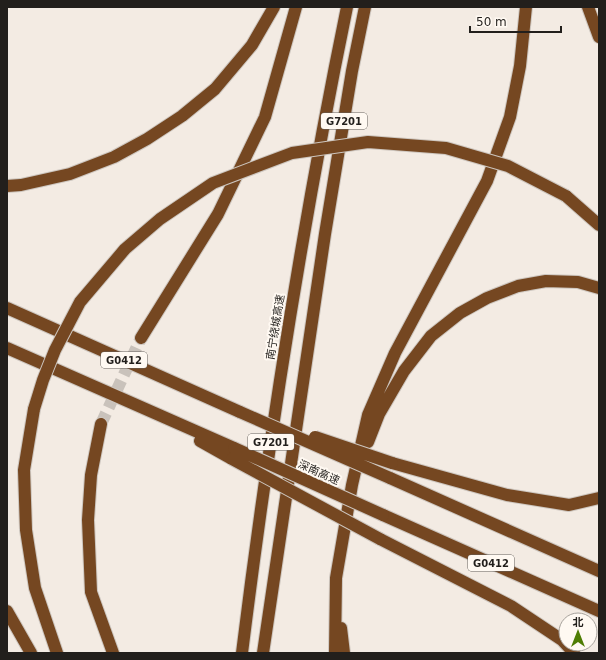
<svg xmlns="http://www.w3.org/2000/svg" width="606" height="660" viewBox="0 0 606 660" font-family="'DejaVu Sans','Noto Sans SC',sans-serif">
	<style>
		.lines { fill: none; stroke-linecap: round; stroke-linejoin: round }
		.highway-tunnel { stroke: #c9c2bb; stroke-width: 12; stroke-dasharray: 12 6; stroke-linecap: butt }
		.highway-casing { stroke: #cdc6bf; stroke-width: 14 }
		.highway { stroke: #754721; stroke-width: 12 }
		.highway-bridge-casing { stroke: #cdc6bf; stroke-width: 14; stroke-linecap: butt }
		.highway-bridge { stroke: #754721; stroke-width: 12 }
		.labels { text-anchor: middle; stroke-width: 4; stroke-linejoin: round; paint-order: stroke }
		.shield { fill: #fff9f2; stroke: #64605c; stroke-width: 1 }
		.shield-label { font-size: 10px; font-weight: bold; fill: #221f1c }
		.street-label { font-size: 11px; fill: #221f1c; stroke: #fff9f2 }
	</style>
	<rect width="100%" height="100%" fill="#f3ebe3"/>
	<g class="lines">
		<path class="highway-tunnel" d="M 101,424 L 141,338"/>
		<g class="highway-casing">
			<path id="highway" d="M 588,7 L 599,37
				M 7,186 L 21,185 L 70,174 L 114,157 L 147,139 L 182,116 L 215,89 L 252,45 L 274,7
				M 566,196 L 599,225
				M 7,308 L 240,412
				M 141,338 L 218,214 L 265,117 L 296,7
				M 7,348 L 234,448
				M 34,409 L 24,470 L 26,530 L 35,588 L 57,653
				M 101,424 L 91,475 L 88,520 L 91,592 L 113,653
				M 200,441 L 232,459
				M 368,442 L 379,414 L 404,371 L 431,336 L 460,313 L 487,298 L 518,286 L 546,281 L 578,282 L 599,288
				M 392,463 L 507,495 L 569,505 L 599,498
				M 390,478 L 599,571
				M 383,515 L 599,611
				M 380,539 L 511,606 L 562,640 L 574,653
				M 7,611 L 31,653
				M 341,628 L 344,653
				M 242,653 C 269,436 303,221 347,7
				M 263,653 L 325,234 L 352,71 L 365,7
				M 335,653 L 336,578 L 352,485 L 368,415 L 395,353 L 487,181 L 510,117 L 520,66 L 526,7"/>
		</g>
		<use href="#highway" class="highway"/>
		<g class="highway-bridge-casing">
			<path id="highway-bridge" d="M 34,409 L 43,380 L 55,350 L 80,302 L 125,249 L 160,219 L 213,183 L 292,153 L 368,142 L 446,148 L 508,166 L 566,196
				M 240,412 L 390,478
				M 315,437 L 392,463
				M 234,448 L 383,515
				M 232,459 L 380,539"/>
		</g>
		<use href="#highway-bridge" class="highway-bridge"/>
	</g>
	<g class="labels">
		<g class="shield">
			<rect x="321" y="113" width="46" height="16" rx="3"/>
			<rect x="101" y="352" width="46" height="16" rx="3"/>
			<rect x="248" y="434" width="46" height="16" rx="3"/>
			<rect x="468" y="555" width="46" height="16" rx="3"/>
		</g>
		<g class="shield-label">
			<text x="344" y="125">G7201</text>
			<text x="124" y="364">G0412</text>
			<text x="271" y="446">G7201</text>
			<text x="491" y="567">G0412</text>
		</g>
		<g class="street-label">
			<text transform="translate(275 327) rotate(-81)" y="4">南宁绕城高速</text>
			<text transform="translate(319 472) rotate(24)" y="4">深南高速</text>
		</g>
	</g>
	<rect width="606" height="660" fill="none" stroke="#221f1c" stroke-width="16"/>
	<g transform="translate(578 632)"><circle r="19" fill="#fff9f2" stroke="#a7a29c"/>
	<path d="M0-3L7 15L0 10L-7 15Z" fill="#4f7d03"/>
	<text y="-6" font-size="11" font-weight="bold" text-anchor="middle" fill="#221f1c">北</text>
	</g>
	<path d="M470 26v6h91v-6" fill="none" stroke="#221f1c" stroke-width="2"/>
	<text x="476" y="26" font-size="12" fill="#221f1c" stroke="#fff9f2" stroke-width="3" paint-order="stroke">50 m</text>
</svg>
